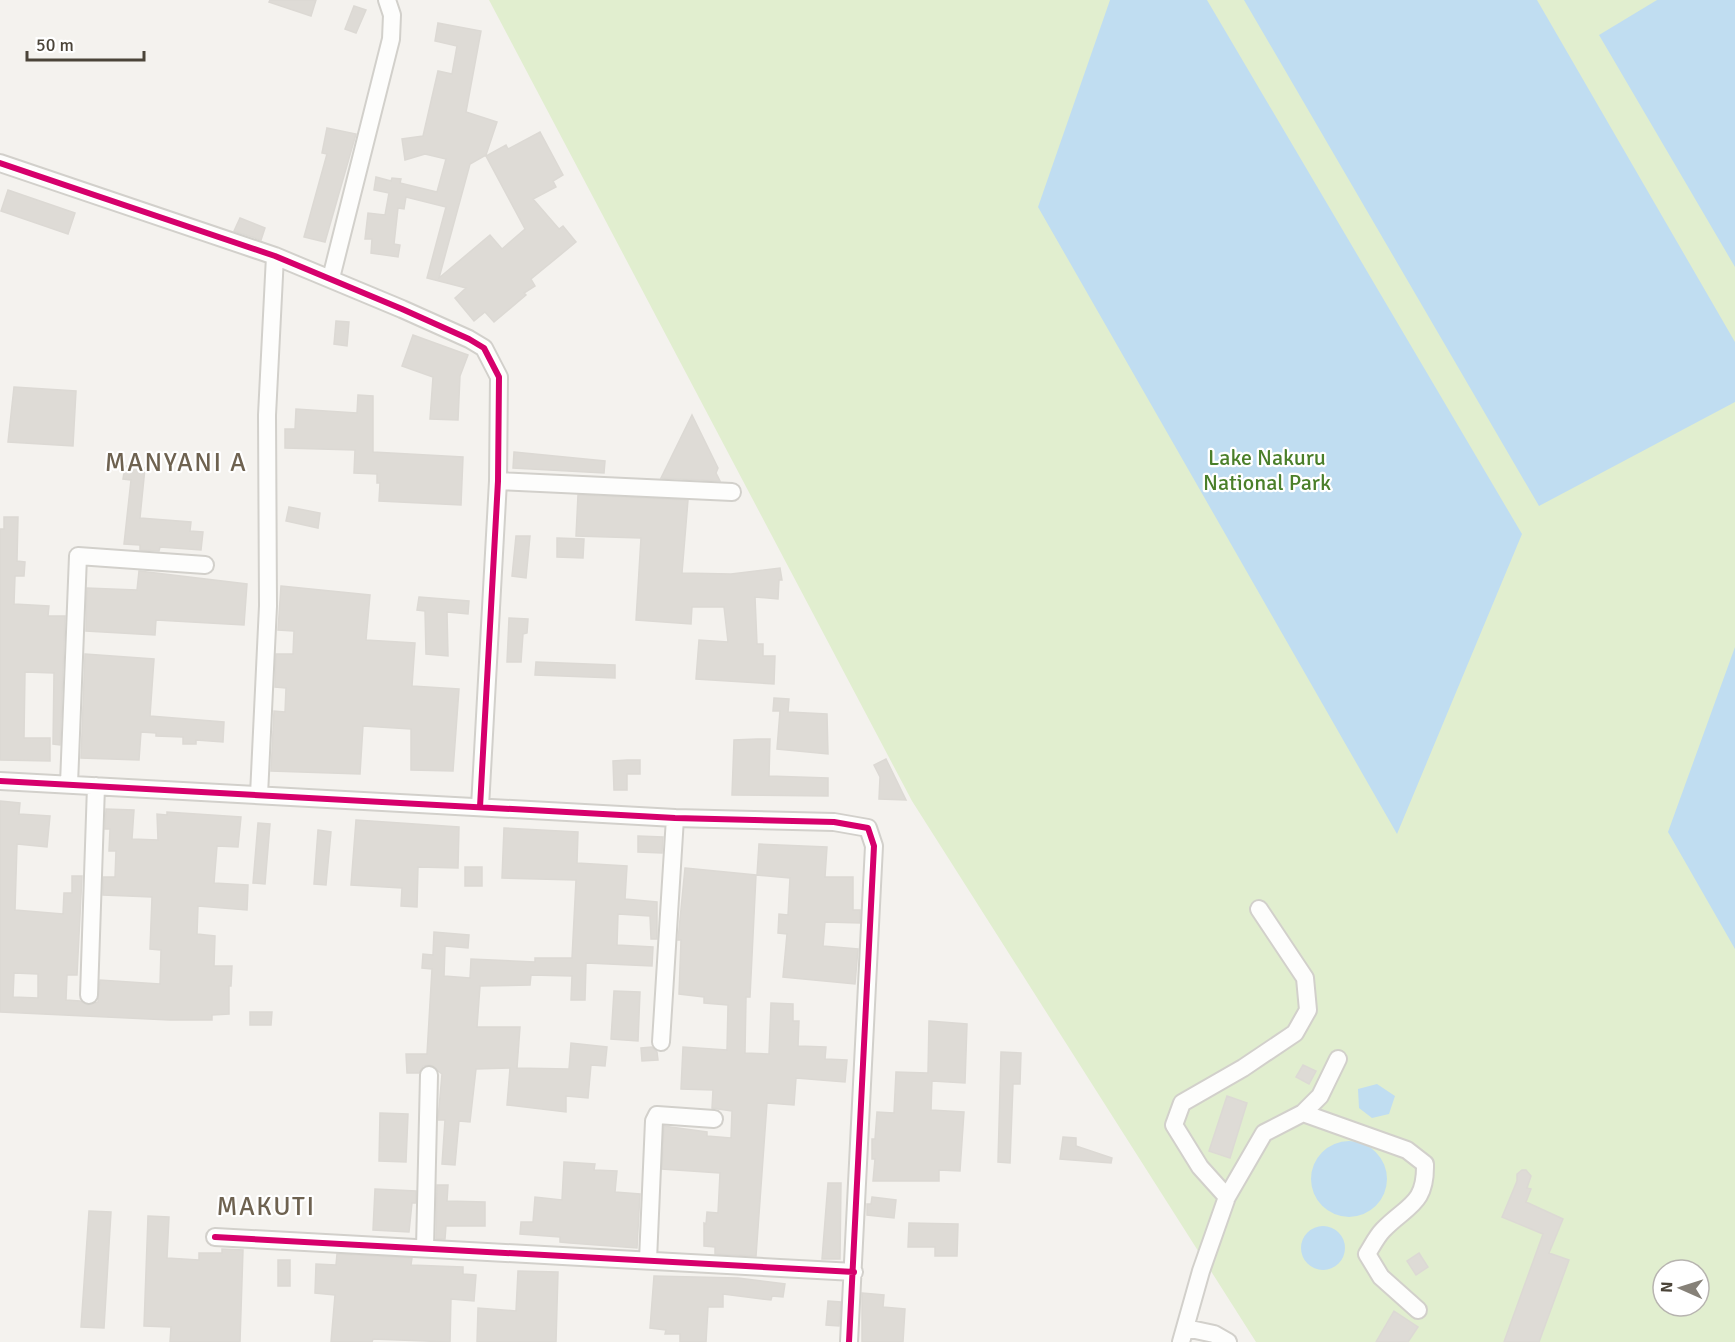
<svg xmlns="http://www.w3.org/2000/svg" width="1735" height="1342" viewBox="0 0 1735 1342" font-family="Signika,sans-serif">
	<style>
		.green { fill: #e1eecf; fill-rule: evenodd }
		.water { fill: #c0ddf1 }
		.building { fill: #dedbd6; stroke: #dcd9d4; stroke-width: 1.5; fill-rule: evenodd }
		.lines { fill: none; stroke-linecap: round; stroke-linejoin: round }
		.minor-casing { stroke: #d2d0cb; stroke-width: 20 }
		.minor { stroke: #fdfdfc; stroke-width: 16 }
		.cycleway-casing { stroke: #fff; stroke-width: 10 }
		.cycleway { stroke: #d6006c; stroke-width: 6 }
		.labels { text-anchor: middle; stroke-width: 4.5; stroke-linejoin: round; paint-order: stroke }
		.park-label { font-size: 22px; fill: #4a7f2a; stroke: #fff }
		.quarter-label { font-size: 26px; letter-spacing: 1.5px; fill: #6e6250; stroke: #fff }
	</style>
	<rect width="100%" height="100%" fill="#f4f2ee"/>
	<path class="green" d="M 489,0 L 1735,0 L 1735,1342 L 1256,1342 L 912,801 ZM 1663,1270 L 1699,1270 L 1699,1306 L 1663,1306 Z"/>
	<path class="water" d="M 1110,0 L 1207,0 L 1522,534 L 1397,834 L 1038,207 Z
		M 1244,0 L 1537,0 L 1735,342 L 1735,402 L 1539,506 Z
		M 1657,0 L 1735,0 L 1735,267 L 1599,35 Z
		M 1735,647 L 1735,949 L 1668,832 Z
		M 1377,1084 L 1395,1096 L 1389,1114 L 1372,1118 L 1359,1108 L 1358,1089 Z
		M1311 1179a38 38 0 1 1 76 0a38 38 0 1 1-76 0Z
		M1301 1248a22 22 0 1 1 44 0a22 22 0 1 1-44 0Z"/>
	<path class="building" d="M 270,0 L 316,0 L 311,16 L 269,2 Z
		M 354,6 L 366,10 L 356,33 L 345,29 Z
		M 438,23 L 481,31 L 466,112 L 497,122 L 486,155 L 470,164 L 439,278 L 490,235 L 502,249 L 525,229 L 486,156 L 506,145 L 508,149 L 540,132 L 563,175 L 553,181 L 556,187 L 533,199 L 559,229 L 563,226 L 576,242 L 531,279 L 535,286 L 524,293 L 526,295 L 494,322 L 485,312 L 474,321 L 455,298 L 466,288 L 427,278 L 446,207 L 406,197 L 404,209 L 398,208 L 394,244 L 400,245 L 398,257 L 371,253 L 372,239 L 365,239 L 368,213 L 385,215 L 389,193 L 374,190 L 376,177 L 391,181 L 392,178 L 401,179 L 400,183 L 437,192 L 446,159 L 425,154 L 405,160 L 402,139 L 423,136 L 438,71 L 452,74 L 457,46 L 435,41 Z
		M 327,128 L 356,134 L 325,242 L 304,237 L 327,154 L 322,153 Z
		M 8,190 L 75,213 L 68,234 L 1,211 Z
		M 240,218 L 265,228 L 261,240 L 234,231 Z
		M 336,321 L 349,322 L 347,346 L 334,344 Z
		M 413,335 L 468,355 L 460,376 L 458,420 L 430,419 L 433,377 L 402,366 Z
		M 14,387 L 76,391 L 73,446 L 8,442 Z
		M 358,395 L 373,396 L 373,452 L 463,457 L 461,505 L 379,501 L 380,483 L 377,483 L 377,474 L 354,473 L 355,450 L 285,448 L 285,429 L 295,429 L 296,409 L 357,413 Z
		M 692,415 L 718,468 L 716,473 L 720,481 L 661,478 Z
		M 514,452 L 605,461 L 604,473 L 513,468 Z
		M 125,466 L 145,468 L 140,518 L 191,522 L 190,531 L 203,532 L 201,550 L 160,547 L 159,551 L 140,550 L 140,545 L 124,544 L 131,480 L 123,479 Z
		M 578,495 L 688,500 L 682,573 L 731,574 L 780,568 L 782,580 L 779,580 L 778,599 L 755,597 L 757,644 L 763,644 L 763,656 L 775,656 L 774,684 L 696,679 L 699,640 L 728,642 L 724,607 L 692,607 L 691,624 L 636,620 L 641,538 L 576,536 Z
		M 289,507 L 320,513 L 318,528 L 286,521 Z
		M 4,517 L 18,517 L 17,561 L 25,562 L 24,576 L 15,576 L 14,604 L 49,606 L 48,616 L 65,616 L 60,745 L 53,744 L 54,673 L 25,672 L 24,738 L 50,738 L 50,761 L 0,760 L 0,529 L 4,529 Z
		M 516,536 L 530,536 L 526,578 L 512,576 Z
		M 557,538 L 584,539 L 583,558 L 557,557 Z
		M 139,571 L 247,584 L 244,625 L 156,620 L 155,635 L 86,631 L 87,588 L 137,590 Z
		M 281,586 L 370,595 L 366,640 L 415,643 L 412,686 L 459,689 L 453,771 L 411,770 L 411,729 L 363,726 L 360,774 L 271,771 L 274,711 L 285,712 L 286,688 L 275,687 L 276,654 L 293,654 L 294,631 L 278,630 Z
		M 419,597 L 469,601 L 468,614 L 447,612 L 448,656 L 426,654 L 425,611 L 417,610 Z
		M 509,618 L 528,619 L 527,633 L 523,634 L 521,662 L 507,662 Z
		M 85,654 L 154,659 L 150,716 L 224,722 L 223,742 L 196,740 L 196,744 L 183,744 L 183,737 L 156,736 L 156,733 L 141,732 L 139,760 L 81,758 Z
		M 536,662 L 615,665 L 615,678 L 535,675 Z
		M 774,698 L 789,699 L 788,712 L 827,714 L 828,754 L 777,749 L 780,711 L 773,711 Z
		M 757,739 L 770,739 L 769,776 L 828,778 L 828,796 L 732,795 L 734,740 Z
		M 886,759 L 906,800 L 879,799 L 880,777 L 874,765 Z
		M 627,760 L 640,760 L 640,774 L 627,774 L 627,790 L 614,790 L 613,761 Z
		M 0,801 L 20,803 L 19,814 L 50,816 L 47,847 L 17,844 L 15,910 L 63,914 L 64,893 L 72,893 L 72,876 L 82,876 L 77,975 L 67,975 L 66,1000 L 80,1001 L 88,1005 L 98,1002 L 100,980 L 160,984 L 161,950 L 150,949 L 152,897 L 103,895 L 103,877 L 115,877 L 116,851 L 109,851 L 110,829 L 105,829 L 106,809 L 134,810 L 132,839 L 158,840 L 157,814 L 167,815 L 167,812 L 241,817 L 238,847 L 217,846 L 214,883 L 248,885 L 247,910 L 198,906 L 197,934 L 215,936 L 214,966 L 232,966 L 231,986 L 229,986 L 229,1014 L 212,1015 L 212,1020 L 170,1020 L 0,1012 ZM 14,973 L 38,974 L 38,998 L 13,997 Z
		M 356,820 L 459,827 L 458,868 L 418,867 L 417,907 L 401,906 L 402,888 L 351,885 Z
		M 258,823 L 270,824 L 265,884 L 253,883 Z
		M 504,828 L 578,832 L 577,863 L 627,866 L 625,899 L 657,902 L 657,939 L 651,939 L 650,916 L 618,914 L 617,945 L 653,947 L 652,966 L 586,963 L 585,1000 L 571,1000 L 572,976 L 531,975 L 530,985 L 480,986 L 477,1027 L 520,1027 L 517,1068 L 569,1069 L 571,1043 L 607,1047 L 605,1066 L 591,1065 L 588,1098 L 566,1096 L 566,1112 L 507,1105 L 510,1068 L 476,1069 L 470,1122 L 459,1121 L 455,1165 L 442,1164 L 445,1120 L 438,1120 L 442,1074 L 430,1065 L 423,1066 L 419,1073 L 407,1073 L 406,1054 L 427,1054 L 432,969 L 422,968 L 423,954 L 433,955 L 434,932 L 469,935 L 468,948 L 445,946 L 444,976 L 470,978 L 471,959 L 535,962 L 535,958 L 572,958 L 576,880 L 502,878 Z
		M 318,830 L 331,832 L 326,885 L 314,884 Z
		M 638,836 L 663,837 L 662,853 L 638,852 Z
		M 759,844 L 827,847 L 825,877 L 853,877 L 853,910 L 860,910 L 860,923 L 825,922 L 823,946 L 858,949 L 855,984 L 783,977 L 787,934 L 778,933 L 779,914 L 788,915 L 790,878 L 757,875 Z
		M 465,867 L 482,867 L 482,886 L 465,886 Z
		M 685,868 L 756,875 L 750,997 L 746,997 L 745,1053 L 769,1054 L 771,1003 L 793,1004 L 793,1021 L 799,1021 L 798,1046 L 826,1047 L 825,1059 L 847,1060 L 845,1082 L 796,1078 L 794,1105 L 767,1103 L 756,1256 L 715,1254 L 715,1247 L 704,1246 L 704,1223 L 706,1224 L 707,1212 L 718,1213 L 720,1173 L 662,1169 L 664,1126 L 707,1132 L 707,1136 L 731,1138 L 732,1111 L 712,1108 L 713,1090 L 681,1089 L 683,1047 L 727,1050 L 728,1005 L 704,1003 L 704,997 L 679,994 L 681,940 L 678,940 Z
		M 614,991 L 640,992 L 638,1041 L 611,1039 Z
		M 250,1012 L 272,1012 L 271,1025 L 250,1025 Z
		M 929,1021 L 967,1024 L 965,1083 L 932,1081 L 931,1110 L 964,1112 L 960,1171 L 939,1170 L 939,1181 L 873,1181 L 875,1159 L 872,1159 L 872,1139 L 875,1139 L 877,1112 L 894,1113 L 896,1072 L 928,1073 Z
		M 652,1047 L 657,1052 L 658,1060 L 642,1061 L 641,1048 Z
		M 1001,1052 L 1021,1053 L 1020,1084 L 1013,1084 L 1010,1163 L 998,1162 Z
		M 1303,1065 L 1316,1071 L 1309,1084 L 1296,1077 Z
		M 1227,1096 L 1247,1103 L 1230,1158 L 1209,1151 Z
		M 380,1113 L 408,1114 L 406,1162 L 379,1161 Z
		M 1063,1137 L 1076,1138 L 1076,1146 L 1112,1158 L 1111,1163 L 1060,1159 Z
		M 564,1162 L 595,1164 L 594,1170 L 617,1171 L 615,1192 L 640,1194 L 637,1248 L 570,1243 L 560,1242 L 560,1237 L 520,1234 L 521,1222 L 533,1222 L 535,1197 L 562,1200 Z
		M 1522,1170 L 1526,1170 L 1531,1176 L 1527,1188 L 1531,1189 L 1526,1202 L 1563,1219 L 1549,1253 L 1569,1260 L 1539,1342 L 1504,1342 L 1543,1234 L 1502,1217 L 1517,1181 L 1517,1174 Z
		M 828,1183 L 841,1183 L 840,1259 L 822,1259 Z
		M 437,1185 L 448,1185 L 447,1201 L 485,1202 L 485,1226 L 446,1226 L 445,1239 L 436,1239 Z
		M 375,1189 L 416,1191 L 416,1203 L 412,1203 L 409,1232 L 373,1230 Z
		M 872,1197 L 896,1200 L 894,1218 L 867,1215 L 867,1204 L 871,1204 Z
		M 89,1211 L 111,1212 L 104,1328 L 81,1327 Z
		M 148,1216 L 169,1217 L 167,1258 L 199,1260 L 199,1253 L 222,1253 L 222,1249 L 243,1250 L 240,1342 L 170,1342 L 171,1327 L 144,1326 Z
		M 909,1223 L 958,1224 L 957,1256 L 935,1256 L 935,1247 L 908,1247 Z
		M 1419,1253 L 1428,1267 L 1416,1275 L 1407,1261 Z
		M 337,1254 L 412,1258 L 411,1265 L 463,1267 L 463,1274 L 476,1275 L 474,1301 L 451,1299 L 450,1342 L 373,1339 L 372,1342 L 331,1342 L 335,1295 L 315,1293 L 316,1264 L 336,1265 Z
		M 278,1260 L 290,1260 L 290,1286 L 278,1286 Z
		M 518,1271 L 558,1272 L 556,1342 L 477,1342 L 478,1308 L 516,1311 Z
		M 654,1276 L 738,1278 L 785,1284 L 783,1297 L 772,1296 L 771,1300 L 723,1294 L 723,1307 L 708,1307 L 706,1342 L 680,1342 L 680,1334 L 665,1334 L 666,1330 L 650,1328 Z
		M 862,1293 L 884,1295 L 883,1307 L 905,1309 L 903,1342 L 862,1342 Z
		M 828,1301 L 841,1302 L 839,1326 L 826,1325 Z
		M 1394,1311 L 1418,1327 L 1408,1342 L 1376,1342 Z"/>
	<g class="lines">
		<g class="minor-casing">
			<path id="minor" d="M 0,163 L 275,256 L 402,309 L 469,339 L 484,348 L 499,377 L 498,481 L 480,807
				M 331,278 L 391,39 L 392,15 L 387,0
				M 498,481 L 732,492
				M 0,781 L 675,818 L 834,822 L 868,828 L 874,846 L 849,1342
				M 69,784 L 78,556 L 205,565
				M 259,795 L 268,606 L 267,415 L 275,256
				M 89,995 L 96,786
				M 661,1042 L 675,818
				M 1303,1113 L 1407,1150 L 1425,1164 C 1426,1205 1407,1205 1383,1230 C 1377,1236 1372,1246 1367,1254 L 1381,1277 L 1418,1310
				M 1227,1197 L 1200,1167 L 1174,1125 L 1182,1103 L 1243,1068 L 1295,1033 L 1308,1010 L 1305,978 L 1259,909
				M 215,1237 L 854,1272
				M 425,1248 L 429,1075
				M 648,1260 L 654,1121 L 657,1115 L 714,1119
				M 1186,1328 L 1214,1334 L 1228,1342
				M 1181,1342 L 1201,1271 L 1227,1197 L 1264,1133 L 1303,1113 L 1320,1096 L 1338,1059"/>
		</g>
		<use href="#minor" class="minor"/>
		<g class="cycleway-casing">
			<path id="cycleway" d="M 0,163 L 275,256 L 402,309 L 469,339 L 484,348 L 499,377 L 498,481 L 480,807
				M 0,781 L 675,818 L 834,822 L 868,828 L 874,846 L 849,1342
				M 215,1237 L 854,1272"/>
		</g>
		<use href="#cycleway" class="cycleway"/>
	</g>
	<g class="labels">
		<g class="park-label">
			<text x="1267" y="465">Lake Nakuru<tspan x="1267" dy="25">National Park</tspan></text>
		</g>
		<g class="quarter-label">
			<text x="176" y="471">MANYANI A</text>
			<text x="266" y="1215">MAKUTI</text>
		</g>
	</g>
	<g transform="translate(1681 1288) rotate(273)"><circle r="28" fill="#ffffff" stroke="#b7b4b0" stroke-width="1.5"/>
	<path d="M0-4.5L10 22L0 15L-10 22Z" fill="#868178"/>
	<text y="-9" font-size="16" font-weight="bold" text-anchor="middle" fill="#4b4439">N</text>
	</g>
	<path d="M27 51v9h117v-9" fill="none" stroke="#4b4439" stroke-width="3"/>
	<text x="36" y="51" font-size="18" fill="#4b4439" stroke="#ffffff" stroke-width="4.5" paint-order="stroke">50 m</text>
</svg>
